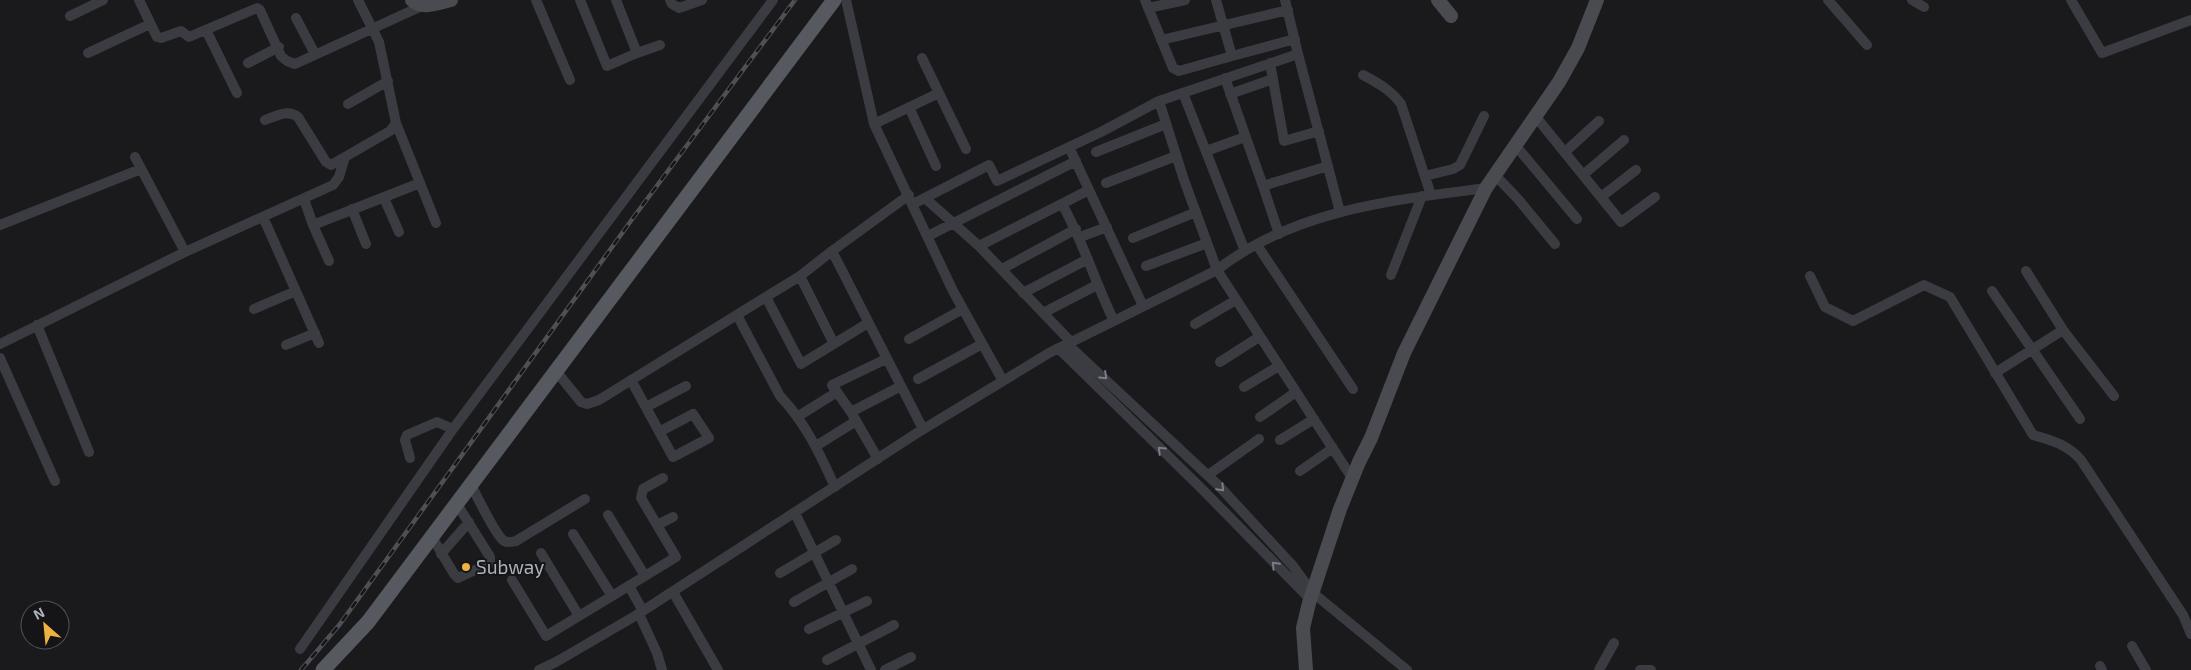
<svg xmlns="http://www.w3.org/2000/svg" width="2191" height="670" viewBox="0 0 2191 670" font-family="'Exo 2',sans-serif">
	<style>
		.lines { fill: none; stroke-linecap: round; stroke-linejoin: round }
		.street { stroke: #3b3c41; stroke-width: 10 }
		.secondary { stroke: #494b51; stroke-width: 14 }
		.primary { stroke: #575960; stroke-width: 15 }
		.rail-casing { stroke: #4e5056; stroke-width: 4.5 }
		.rail { stroke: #151517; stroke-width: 2.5; stroke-dasharray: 8; stroke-linecap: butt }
		.oneway { stroke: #7a7d84 }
		.poi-dot { fill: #eeb240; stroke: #151517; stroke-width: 2 }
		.labels { text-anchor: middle; stroke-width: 4; stroke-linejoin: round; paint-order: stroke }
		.poi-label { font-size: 19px; fill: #adb2bb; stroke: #151517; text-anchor: start }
	</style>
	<rect width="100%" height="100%" fill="#1a1a1c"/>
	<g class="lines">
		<path class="street" d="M 139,0 L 157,37 L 161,38 L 181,31 L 189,37 L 257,8 L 260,10 L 281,56 L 287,61 L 295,64 L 424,5
			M 358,0 L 379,42 L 396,123 L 436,223
			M 536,0 L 570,80
			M 580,0 L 607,66 L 637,53 L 616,0
			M 670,0 L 672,4 L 679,8 L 702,0
			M 846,0 L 874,124 L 953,291 L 1003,381
			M 1145,0 L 1173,68 L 1179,71 L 1232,56 L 1216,0
			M 1285,0 L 1298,54
			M 1828,0 L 1867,45
			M 1912,0 L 1924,7
			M 2071,0 L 2102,53 L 2191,20
			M 1148,8 L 1185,0
			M 70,16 L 103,0
			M 296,18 L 315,54
			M 206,30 L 237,93
			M 1161,40 L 1288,10
			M 88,53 L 150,24
			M 637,53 L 660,45
			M 1232,56 L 1295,39
			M 922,58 L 966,149
			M 248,63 L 279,47
			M 1270,63 L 1284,141 L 1319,131
			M 1363,75 C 1378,83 1391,90 1401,104 L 1431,195
			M 1225,78 L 1263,186
			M 1183,93 L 1245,251
			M 1230,94 L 1273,79
			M 1159,101 L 1298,54 L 1340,212
			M 348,104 L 388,81
			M 909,107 L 936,166
			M 1536,117 L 1621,222 L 1655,197
			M 265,120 C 277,116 287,109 298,117 L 326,162 L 331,165 L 390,131 L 396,123
			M 874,124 L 939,93
			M 1516,146 L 1577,219
			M 1069,147 L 1143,306
			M 1206,151 L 1245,137
			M 1096,152 L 1166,124
			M 1565,152 L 1599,121
			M 135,157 L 185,252 L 333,185 L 339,177 L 345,157
			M 1495,175 L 1518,199 L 1555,244
			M 1583,175 L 1624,140
			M 1425,176 L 1453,169 L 1460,165 L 1484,116
			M 1106,183 L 1176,156
			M 1601,197 L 1636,170
			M 384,198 L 399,232
			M 304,199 L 313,225 L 420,183
			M 926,199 L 979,246 L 1071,342
			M 913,204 L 989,165 L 997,181 L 1101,132 L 1159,101 L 1184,180 L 1217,270 L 1352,478
			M 1062,204 C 1083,241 1095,282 1114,321
			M 352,209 L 366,244
			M 263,217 L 319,343
			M 0,225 L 141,169
			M 313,225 L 329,261
			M 1279,234 L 1263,186 L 1328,166
			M 928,236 L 1076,161
			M 1080,237 L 1107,227
			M 1133,238 L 1196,212
			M 1257,245 L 1353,389
			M 979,246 L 1089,190
			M 832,251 L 909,195
			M 1146,266 L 1207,243
			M 1002,269 L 1076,229
			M 2026,271 L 2063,330 L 2114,396
			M 1391,275 L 1422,196
			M 800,276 L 834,344
			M 1810,276 L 1825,307 L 1853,321 L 1924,285 L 1950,297 L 2033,435 C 2052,440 2068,445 2081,460 L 2183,615 L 2191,634
			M 1992,291 L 2080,419
			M 1023,293 L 1088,259
			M 766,297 L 801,364 L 868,323
			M 254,309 L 296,291
			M 1043,313 L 1097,285
			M 737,315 L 780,396 C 805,422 820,454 835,487
			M 1195,324 L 1236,300
			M 37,325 L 89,452
			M 909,339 L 963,309
			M 0,344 L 185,252
			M 1067,344 L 1218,485 L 1293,566 L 1312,592 L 1407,670
			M 286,345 L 315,333
			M 1058,348 L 1203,490 L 1310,599
			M 0,358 L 55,481
			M 1220,362 L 1259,337
			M 556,371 L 581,402 L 587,404 L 599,400 L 800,276 L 832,251 L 923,429
			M 1995,373 L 2063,330
			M 918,379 L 982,344
			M 631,380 L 673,457 L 709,438 L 693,414 L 659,432
			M 1244,387 L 1279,366
			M 646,407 L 686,386
			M 851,412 L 832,385 L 886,359
			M 797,417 L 837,392
			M 1260,417 L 1296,392
			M 1280,440 L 1314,419
			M 816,446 L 856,421
			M 410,458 L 405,440 L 407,435 L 437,422 L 453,429
			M 878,459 L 851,412 L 901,386
			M 1300,471 L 1333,448
			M 1208,475 L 1259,439
			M 471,485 C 477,496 496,536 504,541 C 508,543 511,542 516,541 L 585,499
			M 795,513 L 871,670
			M 657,525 L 673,517
			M 573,534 L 612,596
			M 432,537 L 454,574 L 458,578 L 490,563 L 490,557 L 457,504
			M 541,553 L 579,616
			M 441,554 L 469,522
			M 780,573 L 836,540
			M 645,576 L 676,557 L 641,498 L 643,489 L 663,478
			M 512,580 L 546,636 L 645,576 L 608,515
			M 629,586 L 643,611
			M 673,592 L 718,670
			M 794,602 L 852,569
			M 639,614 L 657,653 L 662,670
			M 809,629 L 867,601
			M 2132,646 L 2146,670
			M 300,649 L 453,429 L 773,0
			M 827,660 L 894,625
			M 2100,666 L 2102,670
			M 539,670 L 556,662 L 635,616 L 917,433 L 1049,353 L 1217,270 C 1293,210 1393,200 1486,188
			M 885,670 L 911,657
			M 1599,670 L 1614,643
			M 1640,670 L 1651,670"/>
		<path class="secondary" d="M 412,0 C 422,10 438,3 451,0
			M 1438,0 L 1451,16
			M 1306,670 L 1303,628 L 1309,603 L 1340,509 L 1359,462 L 1371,438 L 1404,353 L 1486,188 L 1559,82 L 1578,48 L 1597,0"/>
		<path class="primary" d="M 323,670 L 368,622 L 834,0"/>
		<g class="rail-casing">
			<path id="rail" d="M 301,670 L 340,624 L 633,218 L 795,0"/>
		</g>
		<use href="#rail" class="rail"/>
	</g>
	<defs><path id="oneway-chevron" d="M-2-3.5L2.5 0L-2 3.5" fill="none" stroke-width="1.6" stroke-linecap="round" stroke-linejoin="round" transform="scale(1.25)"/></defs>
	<g class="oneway">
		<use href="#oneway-chevron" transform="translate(1104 376) rotate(43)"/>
		<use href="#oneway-chevron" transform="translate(1161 450) rotate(-136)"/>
		<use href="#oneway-chevron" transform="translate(1221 488) rotate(46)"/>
		<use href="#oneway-chevron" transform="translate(1275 565) rotate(-134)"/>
	</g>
	<circle class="poi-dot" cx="466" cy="567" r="5"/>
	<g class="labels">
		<g class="poi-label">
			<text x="476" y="574">Subway</text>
		</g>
	</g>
	<g transform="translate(45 625) rotate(333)"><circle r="24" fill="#151517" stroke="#525459"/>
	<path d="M0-4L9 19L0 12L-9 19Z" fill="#eeb240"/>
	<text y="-8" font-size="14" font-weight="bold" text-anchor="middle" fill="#adb2bb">N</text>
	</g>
</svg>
